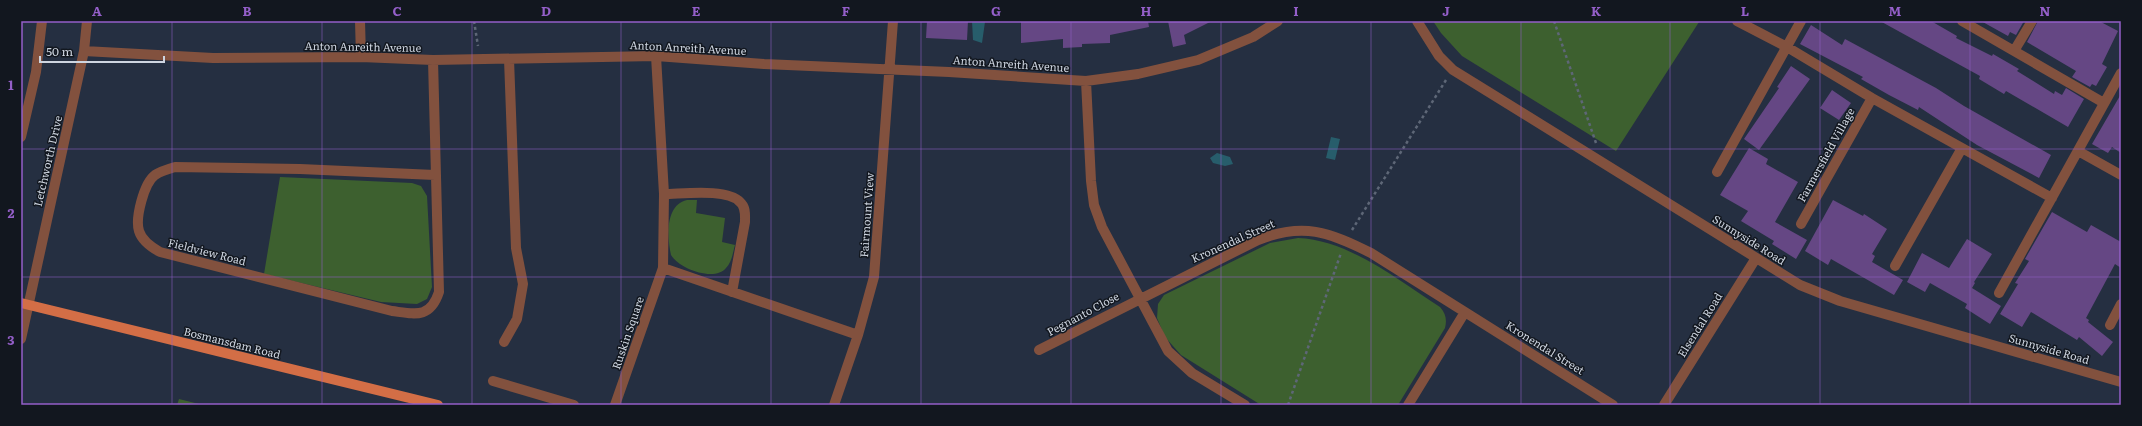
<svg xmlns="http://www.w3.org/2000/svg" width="2142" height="426" viewBox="0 0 2142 426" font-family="Literata,serif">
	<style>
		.green { fill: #3d602f }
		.water { fill: #275d6b }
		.building { fill: #654784 }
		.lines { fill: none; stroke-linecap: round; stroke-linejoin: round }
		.path { stroke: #5e6777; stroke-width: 2.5; stroke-dasharray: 3 3; stroke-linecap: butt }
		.minor { stroke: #82513e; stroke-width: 10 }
		.major { stroke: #d36e46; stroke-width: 10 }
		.grid { fill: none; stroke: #945fc9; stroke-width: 1; stroke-opacity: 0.55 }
		.labels { text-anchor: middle; stroke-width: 3; stroke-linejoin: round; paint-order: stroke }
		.street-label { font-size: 11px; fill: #ced5e0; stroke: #12171f }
		.neatline { fill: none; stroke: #945fc9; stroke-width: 1.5 }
		.grid-label { font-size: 13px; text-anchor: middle; font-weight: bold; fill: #945fc9 }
	</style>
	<rect width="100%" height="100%" fill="#252f41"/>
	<path class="green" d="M 1433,21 L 1697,21 L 1699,22 L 1616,151 L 1462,56 L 1441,33 Z
		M 280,177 L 412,183 L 421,186 L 427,196 L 432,287 L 427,299 L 417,304 L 381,302 L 264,274 Z
		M 687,200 L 697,200 L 696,213 L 725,218 L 722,242 L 735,245 C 733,252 732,262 726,268 C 715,282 679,269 671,255 C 667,237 665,205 687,200 Z
		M 1298,238 C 1349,240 1398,280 1440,307 C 1446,314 1447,320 1445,328 L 1398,405 L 1261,405 L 1181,355 L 1165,337 L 1157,318 L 1158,304 L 1164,295 L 1270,243 Z
		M 179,399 L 203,405 L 177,405 Z"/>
	<path class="water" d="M 972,21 L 985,22 L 982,43 L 973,40 Z
		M 1331,137 L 1340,139 L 1335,160 L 1326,158 Z
		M 1217,153 L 1230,157 L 1233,164 L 1225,166 L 1213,163 L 1210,158 Z"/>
	<path class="building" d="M 927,21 L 968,21 L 967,40 L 926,38 Z
		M 1021,21 L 1148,21 L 1149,27 L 1110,35 L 1110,43 L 1082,44 L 1082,47 L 1063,48 L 1063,39 L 1021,43 Z
		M 1168,21 L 1212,21 L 1184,35 L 1186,44 L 1173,47 Z
		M 1880,21 L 1931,21 L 1957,36 L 1956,38 L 1992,56 L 1993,54 L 2019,69 L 2017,71 L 2054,94 L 2055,91 L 2062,95 L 2066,88 L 2084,99 L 2068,127 L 2006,91 L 2004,94 L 1979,79 L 1980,76 Z
		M 1981,21 L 2024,21 L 2016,35 L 2010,32 L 2008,36 Z
		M 2038,21 L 2099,21 L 2118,31 L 2102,64 L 2107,67 L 2096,86 L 2092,84 L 2090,87 L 2072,77 L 2076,71 L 2027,42 Z
		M 1811,25 L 1842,45 L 1845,39 L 1936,88 L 1964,106 L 2051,155 L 2039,178 L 1977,145 L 1919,107 L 1918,110 L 1889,95 L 1861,79 L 1863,77 L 1800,44 Z
		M 1791,66 L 1810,79 L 1759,150 L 1744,139 L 1779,88 L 1777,87 Z
		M 1832,90 L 1851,103 L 1839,120 L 1820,108 Z
		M 2121,94 L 2121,153 L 2112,147 L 2108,153 L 2092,144 Z
		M 1749,148 L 1768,159 L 1766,164 L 1798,182 L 1775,222 L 1807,240 L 1796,259 L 1772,244 L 1774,241 L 1741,221 L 1748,211 L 1720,195 Z
		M 1833,200 L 1863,216 L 1864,214 L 1887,229 L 1872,254 L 1875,256 L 1872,262 L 1903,280 L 1894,295 L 1831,259 L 1828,265 L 1805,251 Z
		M 2052,212 L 2087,232 L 2091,225 L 2121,242 L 2121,268 L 2115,264 L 2086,318 L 2089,320 L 2088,322 L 2113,342 L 2102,356 L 2079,337 L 2077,340 L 2031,312 L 2022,327 L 2000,314 L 2018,284 L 2015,283 L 2029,261 L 2025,259 Z
		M 1967,239 L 1992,254 L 1974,282 L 1975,283 L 1972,288 L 2001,306 L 1990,324 L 1965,308 L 1967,304 L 1930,283 L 1925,292 L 1907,282 L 1922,253 L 1949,268 Z"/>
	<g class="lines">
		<path class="path" d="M 474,21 L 478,46
			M 1554,21 L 1596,143
			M 1352,230 L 1446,80
			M 1288,405 L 1341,253"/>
		<path class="minor" d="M 360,21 L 361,57
			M 1417,21 L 1439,56 L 1453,70 L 1800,285 L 1840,301 L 2121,382
			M 1737,21 L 1787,47 L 1872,98 L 2052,198
			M 1962,21 L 2104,103
			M 84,51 L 213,58 L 361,57 L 433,60 L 656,56 L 764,64 L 949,72 L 1086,81 L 1138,74 L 1198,60 L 1253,37 L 1278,21
			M 2014,51 L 2032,21
			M 433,60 L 439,292 C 430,319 415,314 392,311 L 160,252 C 151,247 142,241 139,231 C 135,218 144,183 155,175 C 161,171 168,169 175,167 L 300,169 L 435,175
			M 1086,81 L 1091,181 L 1094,205 L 1102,227 L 1168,351 L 1192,373 L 1245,405
			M 21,137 L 36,72 L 42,21
			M 2078,151 L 2121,175
			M 1717,172 L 1801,21
			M 664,194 C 682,194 727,188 740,202 C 746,207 745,215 745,222 L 732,292
			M 1801,224 L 1872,98
			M 1895,266 L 1962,148
			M 663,268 L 858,335
			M 1999,293 L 2121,73
			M 2110,325 L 2121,304
			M 21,339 L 84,51 L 87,21
			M 504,342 L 517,319 L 523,284 L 516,248 L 509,59
			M 1039,350 L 1258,240 C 1303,222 1329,232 1371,253 L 1613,405
			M 493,381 L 574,405
			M 615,405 L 663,268 L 664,194 L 656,56
			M 834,405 L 858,335 L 874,277 L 893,21
			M 1408,405 L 1465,312
			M 1664,405 L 1756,258"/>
		<path class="major" d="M 21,303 L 438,405"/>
	</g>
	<path class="grid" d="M 172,21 L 172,405M 322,21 L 322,405M 472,21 L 472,405M 621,21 L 621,405M 771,21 L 771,405M 921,21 L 921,405M 1071,21 L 1071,405M 1221,21 L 1221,405M 1371,21 L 1371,405M 1521,21 L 1521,405M 1670,21 L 1670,405M 1820,21 L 1820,405M 1970,21 L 1970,405M 21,149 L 2121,149M 21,277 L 2121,277"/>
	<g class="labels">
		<g class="street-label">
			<text transform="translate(363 47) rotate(1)" y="4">Anton Anreith Avenue</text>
			<text transform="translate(688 48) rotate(3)" y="4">Anton Anreith Avenue</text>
			<text transform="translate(1011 64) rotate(4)" y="4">Anton Anreith Avenue</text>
			<text transform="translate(1826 155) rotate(-61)" y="4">Farmersfield Village</text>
			<text transform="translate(48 161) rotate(-77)" y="4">Letchworth Drive</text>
			<text transform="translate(867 215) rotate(-86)" y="4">Fairmount View</text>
			<text transform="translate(1749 240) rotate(32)" y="4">Sunnyside Road</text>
			<text transform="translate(1233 241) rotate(-24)" y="4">Kronendal Street</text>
			<text transform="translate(207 252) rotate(14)" y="4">Fieldview Road</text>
			<text transform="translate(1083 314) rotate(-28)" y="4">Pegnanto Close</text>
			<text transform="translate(1700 325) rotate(-58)" y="4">Elsendal Road</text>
			<text transform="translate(628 333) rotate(-71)" y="4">Ruskin Square</text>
			<text transform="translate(232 343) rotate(14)" y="4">Bosmansdam Road</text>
			<text transform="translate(1545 348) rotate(32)" y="4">Kronendal Street</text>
			<text transform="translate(2049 349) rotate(16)" y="4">Sunnyside Road</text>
		</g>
	</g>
	<rect width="2142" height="426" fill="none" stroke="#12171f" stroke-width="44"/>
	<path d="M40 56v6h124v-6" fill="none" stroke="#ced5e0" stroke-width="2"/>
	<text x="46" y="56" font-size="12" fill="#ced5e0" stroke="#12171f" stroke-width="3" paint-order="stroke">50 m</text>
	<rect x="22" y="22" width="2098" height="382" class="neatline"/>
	<g class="grid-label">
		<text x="97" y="16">A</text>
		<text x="247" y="16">B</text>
		<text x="397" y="16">C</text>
		<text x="546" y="16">D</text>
		<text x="696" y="16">E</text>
		<text x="846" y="16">F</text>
		<text x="996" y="16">G</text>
		<text x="1146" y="16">H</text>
		<text x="1296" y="16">I</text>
		<text x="1446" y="16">J</text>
		<text x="1596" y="16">K</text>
		<text x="1745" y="16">L</text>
		<text x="1895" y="16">M</text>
		<text x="2045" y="16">N</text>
		<text x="11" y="90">1</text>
		<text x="11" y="218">2</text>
		<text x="11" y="345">3</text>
	</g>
</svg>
